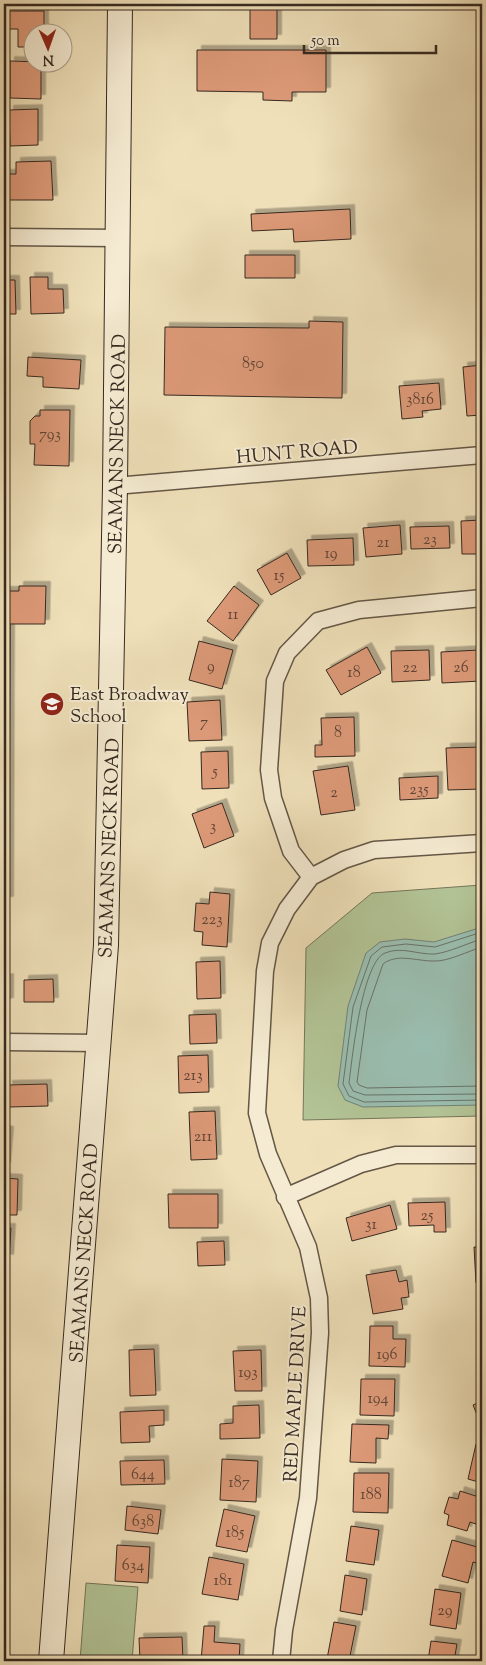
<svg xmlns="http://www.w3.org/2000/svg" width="486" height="1665" viewBox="0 0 486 1665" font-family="'Sorts Mill Goudy',serif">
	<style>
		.green { fill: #b2c395; stroke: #74765a }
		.water { fill: #9abdaf; stroke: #728276 }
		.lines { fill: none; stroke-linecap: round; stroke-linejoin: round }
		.shore { stroke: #687368; stroke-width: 1 }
		.building { fill: #dc9977; stroke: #362920; filter: url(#shadow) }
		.minor-casing { stroke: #645746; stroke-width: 19 }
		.secondary-casing { stroke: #362920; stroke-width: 26 }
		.minor { stroke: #f5ebd2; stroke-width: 16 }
		.secondary { stroke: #f5ebd2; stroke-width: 24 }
		.labels { text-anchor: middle; stroke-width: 4; stroke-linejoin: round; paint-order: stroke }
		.number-label { font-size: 16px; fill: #604536 }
		.street-label { font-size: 19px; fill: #362920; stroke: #f5ebd2 }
		.poi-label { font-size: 19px; fill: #362920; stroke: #f5ebd2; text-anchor: start }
	</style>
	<defs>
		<filter id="shadow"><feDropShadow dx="4.5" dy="-4.5" stdDeviation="0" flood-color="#0004"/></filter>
	</defs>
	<rect width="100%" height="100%" fill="#efe0b9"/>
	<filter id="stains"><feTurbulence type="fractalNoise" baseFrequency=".004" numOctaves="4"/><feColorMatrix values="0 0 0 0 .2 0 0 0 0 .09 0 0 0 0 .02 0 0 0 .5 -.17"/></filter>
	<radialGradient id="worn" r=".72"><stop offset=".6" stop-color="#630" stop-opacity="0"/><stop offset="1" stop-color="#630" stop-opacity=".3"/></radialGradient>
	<path class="green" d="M 482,885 L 482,1116 L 303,1120 L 306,948 L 372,893 Z
		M 86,1583 L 138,1587 L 132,1661 L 80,1661 Z"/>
	<path class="water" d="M 482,927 L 482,1105 L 363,1107 L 345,1100 L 338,1086 L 348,1006 L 366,953 L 380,942 L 405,939 L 434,942 Z"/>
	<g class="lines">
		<path class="shore" d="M 482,932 L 435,947 L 406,944 L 382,947 L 371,956 L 353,1007 L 343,1084 L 349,1096 L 364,1102 L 482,1100
			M 482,939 C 468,943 450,952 435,954 C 418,955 402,946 385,953 C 362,962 352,1059 349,1083 L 353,1091 L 365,1095 L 482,1094
			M 482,947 C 468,951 448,962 433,961 C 416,961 397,953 383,964 L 367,1010 L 357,1082 L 359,1085 L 367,1088 L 482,1086"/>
	</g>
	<path class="building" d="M 250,4 L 277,4 L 277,39 L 250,39 Z
		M 8,11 L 44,11 L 44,32 L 32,32 L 32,47 L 18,47 L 18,29 L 8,29 Z
		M 197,50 L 326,50 L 326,92 L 292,92 L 292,101 L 263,100 L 263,92 L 197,91 Z
		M 10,61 L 41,62 L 41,99 L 10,98 Z
		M 38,109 L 38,145 L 10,146 L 9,110 Z
		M 51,161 L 53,200 L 6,200 L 5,174 L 16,174 L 16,162 Z
		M 350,209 L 351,239 L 294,242 L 293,229 L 252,231 L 251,214 Z
		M 245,255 L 295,255 L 295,278 L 245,278 Z
		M 30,277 L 48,277 L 48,289 L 63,289 L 64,313 L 31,314 Z
		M 4,280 L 15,280 L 16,314 L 4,314 Z
		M 309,321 L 343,322 L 342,398 L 164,395 L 165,327 L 309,328 Z
		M 28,357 L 81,360 L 79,389 L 43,387 L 43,377 L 27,376 Z
		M 482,365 L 482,415 L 467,416 L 463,367 Z
		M 439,383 L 441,409 L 422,411 L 423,417 L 402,419 L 399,386 Z
		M 40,410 L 70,410 L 69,466 L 34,465 L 35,444 L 30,444 L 30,421 L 35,416 L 40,416 Z
		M 482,520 L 482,554 L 462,554 L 461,521 Z
		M 400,525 L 402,554 L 366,557 L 363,528 Z
		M 449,526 L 450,548 L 411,549 L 410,527 Z
		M 353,538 L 354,565 L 308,566 L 307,540 Z
		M 287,553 L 301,578 L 271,595 L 257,570 Z
		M 19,586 L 46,586 L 45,624 L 10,624 L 9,901 L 4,901 L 4,591 L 19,591 Z
		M 234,586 L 259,605 L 233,641 L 207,621 Z
		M 199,641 L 233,650 L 222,689 L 189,680 Z
		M 367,647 L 381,673 L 341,695 L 326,670 Z
		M 429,650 L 430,680 L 392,682 L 391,651 Z
		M 479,650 L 481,681 L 442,683 L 441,652 Z
		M 220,700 L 222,740 L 189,741 L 187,702 Z
		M 354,717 L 355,756 L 315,757 L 315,745 L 322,745 L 321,718 Z
		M 482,747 L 482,789 L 448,790 L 446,748 Z
		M 228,751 L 229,788 L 202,789 L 201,752 Z
		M 348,766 L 355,810 L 321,815 L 313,771 Z
		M 438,776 L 438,798 L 400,800 L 399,778 Z
		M 222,803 L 234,836 L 204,848 L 192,814 Z
		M 210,892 L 230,894 L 227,947 L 202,945 L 203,932 L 194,931 L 196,903 L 209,904 Z
		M 220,961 L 221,998 L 197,999 L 196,962 Z
		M 9,978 L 9,1002 L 4,1003 L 4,979 Z
		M 53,979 L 54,1002 L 24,1002 L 24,980 Z
		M 216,1014 L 217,1043 L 190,1044 L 189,1015 Z
		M 208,1055 L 209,1092 L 179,1093 L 178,1056 Z
		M 47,1084 L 48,1106 L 9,1107 L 8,1085 Z
		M 215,1111 L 217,1159 L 191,1160 L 189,1112 Z
		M 4,1130 L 9,1131 L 6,1167 L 4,1166 Z
		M 4,1178 L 18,1179 L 17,1215 L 4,1215 Z
		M 168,1194 L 218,1194 L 218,1228 L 169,1228 Z
		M 445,1202 L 446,1232 L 434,1232 L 434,1225 L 409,1226 L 408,1203 Z
		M 390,1205 L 397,1229 L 352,1241 L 346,1218 Z
		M 4,1228 L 11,1228 L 9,1259 L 4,1258 Z
		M 224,1241 L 225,1265 L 198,1266 L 197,1242 Z
		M 474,1247 L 482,1247 L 482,1283 L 476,1283 Z
		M 396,1270 L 399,1282 L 407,1280 L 409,1297 L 401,1298 L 403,1309 L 373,1314 L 366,1275 Z
		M 479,1295 L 482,1295 L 482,1330 L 480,1330 Z
		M 370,1326 L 393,1326 L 393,1339 L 406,1339 L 405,1367 L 369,1366 Z
		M 154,1349 L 156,1395 L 130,1396 L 129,1350 Z
		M 261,1350 L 262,1391 L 235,1391 L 233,1351 Z
		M 361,1379 L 395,1379 L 394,1416 L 360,1415 Z
		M 482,1401 L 482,1427 L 473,1405 Z
		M 259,1405 L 260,1438 L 220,1439 L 220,1424 L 233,1423 L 233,1406 Z
		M 164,1410 L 164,1425 L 149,1426 L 150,1442 L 121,1443 L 120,1412 Z
		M 352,1424 L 389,1425 L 388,1439 L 376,1438 L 376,1463 L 350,1462 Z
		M 476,1444 L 482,1446 L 482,1483 L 468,1479 Z
		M 222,1459 L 258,1461 L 256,1502 L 220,1500 Z
		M 164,1460 L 165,1484 L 121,1485 L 120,1461 Z
		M 354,1473 L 389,1473 L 388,1513 L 353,1512 Z
		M 460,1491 L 482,1498 L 476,1524 L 470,1522 L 467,1531 L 447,1525 L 449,1515 L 444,1513 L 449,1497 L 458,1499 Z
		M 127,1506 L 161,1510 L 158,1534 L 125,1530 Z
		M 224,1509 L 255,1516 L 247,1552 L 216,1546 Z
		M 351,1526 L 379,1530 L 374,1565 L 346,1561 Z
		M 452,1540 L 481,1548 L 477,1563 L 473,1562 L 468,1583 L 442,1576 Z
		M 117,1545 L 150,1547 L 148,1583 L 115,1581 Z
		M 209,1557 L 244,1564 L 238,1600 L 202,1594 Z
		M 345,1575 L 367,1579 L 362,1615 L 340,1611 Z
		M 435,1589 L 461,1593 L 456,1629 L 430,1625 Z
		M 334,1622 L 356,1626 L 349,1661 L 327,1659 Z
		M 204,1626 L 215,1626 L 214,1642 L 240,1644 L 239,1661 L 201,1661 Z
		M 182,1637 L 183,1659 L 140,1660 L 139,1638 Z
		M 431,1641 L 457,1644 L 454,1661 L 428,1661 Z"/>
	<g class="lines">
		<g class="minor-casing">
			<path id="minor" d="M 4,237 L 118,238
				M 115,486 L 482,455
				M 311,877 L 291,851 L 273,798 L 269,770 L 275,681 L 287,653 L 318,621 L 359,610 L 482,598
				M 4,1042 L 99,1043
				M 285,1197 L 361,1164 L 396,1155 L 482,1155
				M 281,1661 L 284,1630 L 308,1498 L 320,1333 L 319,1298 L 308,1247 L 268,1154 L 257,1113 L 265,971 L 270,943 L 287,909 L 311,877 L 344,860 L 374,850 L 482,843"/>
		</g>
		<g class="secondary-casing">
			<path id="secondary" d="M 51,1661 L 106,945 L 115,486 L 120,4"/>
		</g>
		<use href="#minor" class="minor"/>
		<use href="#secondary" class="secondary"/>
	</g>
	<defs>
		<g id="school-disc" transform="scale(1.25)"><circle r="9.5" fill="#8f2418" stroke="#f5ebd2"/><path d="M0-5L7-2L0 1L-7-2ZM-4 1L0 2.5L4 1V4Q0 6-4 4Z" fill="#fff"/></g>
	</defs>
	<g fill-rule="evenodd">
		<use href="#school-disc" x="52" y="704"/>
	</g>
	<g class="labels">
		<g class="number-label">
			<text x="253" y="368">850</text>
			<text x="420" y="404">3816</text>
			<text x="50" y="439">793</text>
			<text x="430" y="544">23</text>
			<text x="383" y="547">21</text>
			<text x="331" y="558">19</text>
			<text x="279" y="580">15</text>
			<text x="233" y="619">11</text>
			<text x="211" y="671">9</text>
			<text x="410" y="672">22</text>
			<text x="461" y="672">26</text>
			<text x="354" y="677">18</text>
			<text x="204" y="727">7</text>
			<text x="338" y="737">8</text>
			<text x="215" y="776">5</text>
			<text x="419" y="794">235</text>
			<text x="334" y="797">2</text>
			<text x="213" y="831">3</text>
			<text x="212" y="924">223</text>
			<text x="193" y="1080">213</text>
			<text x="203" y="1141">211</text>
			<text x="427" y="1220">25</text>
			<text x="371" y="1229">31</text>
			<text x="387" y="1359">196</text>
			<text x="248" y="1377">193</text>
			<text x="378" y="1403">194</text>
			<text x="143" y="1479">644</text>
			<text x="239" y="1487">187</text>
			<text x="371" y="1499">188</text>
			<text x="143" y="1526">638</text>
			<text x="235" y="1537">185</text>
			<text x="133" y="1570">634</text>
			<text x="223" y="1585">181</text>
			<text x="445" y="1615">29</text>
		</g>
		<g class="street-label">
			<text transform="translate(116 444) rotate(-89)" y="7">SEAMANS NECK ROAD</text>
			<text transform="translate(297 451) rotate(-5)" y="7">HUNT ROAD</text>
			<text transform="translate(108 848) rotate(-88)" y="7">SEAMANS NECK ROAD</text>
			<text transform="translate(83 1253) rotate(-86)" y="7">SEAMANS NECK ROAD</text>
			<text transform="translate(294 1394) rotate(-87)" y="7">RED MAPLE DRIVE</text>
		</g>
		<g class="poi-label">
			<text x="70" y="700">East Broadway<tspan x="70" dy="22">School</tspan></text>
		</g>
	</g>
	<rect width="486" height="1665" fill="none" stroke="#efe0b9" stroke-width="20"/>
	<rect x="5" y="5" width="476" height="1655" fill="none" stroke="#362920" stroke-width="2.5"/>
	<rect x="10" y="10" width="466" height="1645" fill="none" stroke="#362920"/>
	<g transform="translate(48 48) rotate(178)"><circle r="24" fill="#f5ebd2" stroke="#a99d8b"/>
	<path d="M0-4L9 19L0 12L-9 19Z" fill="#8f2418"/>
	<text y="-8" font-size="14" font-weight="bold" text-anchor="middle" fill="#362920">N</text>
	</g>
	<path d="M304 45v8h132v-8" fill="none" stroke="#362920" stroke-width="2.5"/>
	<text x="311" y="45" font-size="15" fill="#362920" stroke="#f5ebd2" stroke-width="4" paint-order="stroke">50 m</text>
	<rect width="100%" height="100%" filter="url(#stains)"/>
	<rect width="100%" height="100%" fill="url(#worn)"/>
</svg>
